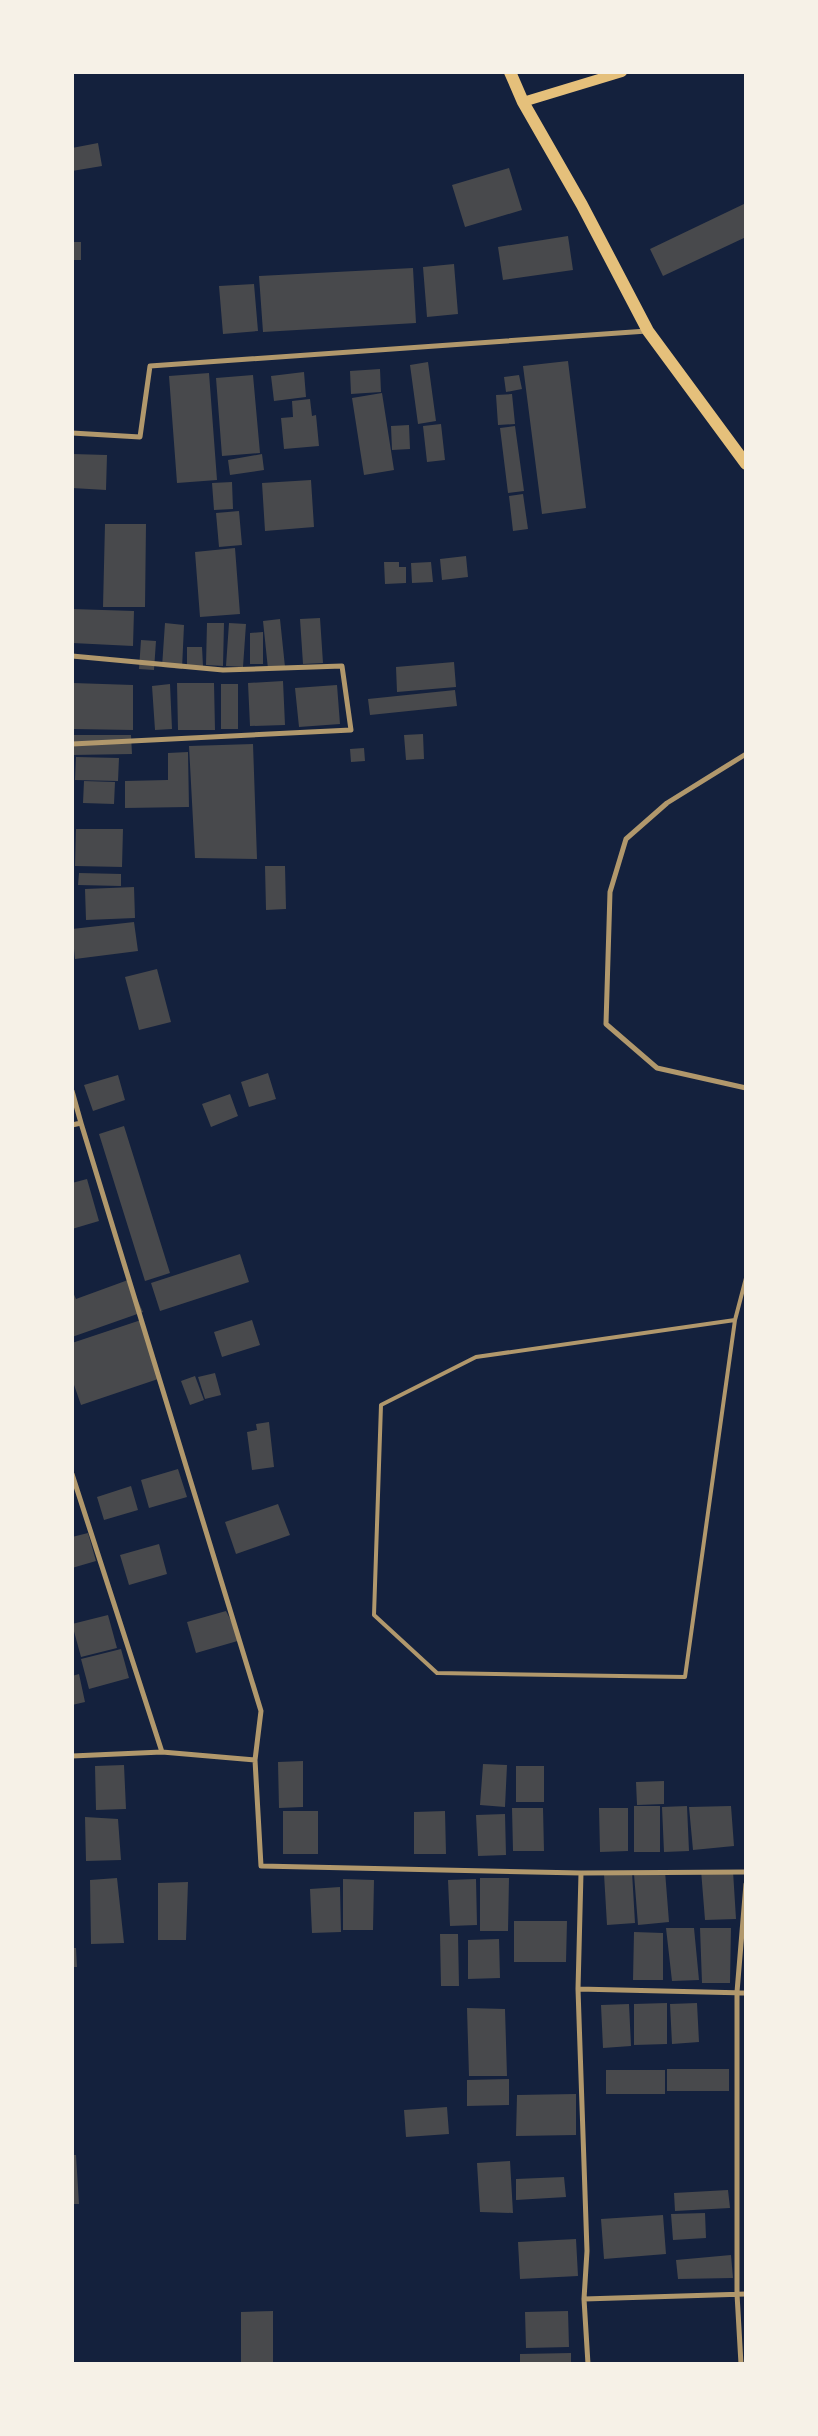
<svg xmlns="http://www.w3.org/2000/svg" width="818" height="2436" viewBox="0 0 818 2436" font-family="'Nunito Sans',sans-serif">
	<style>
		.building { fill: #48494c }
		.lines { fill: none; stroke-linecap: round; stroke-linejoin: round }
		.service { stroke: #b1986c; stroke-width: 4 }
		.minor { stroke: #b1986c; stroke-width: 5 }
		.secondary { stroke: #e5c07b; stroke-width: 10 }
		.primary { stroke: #e5c07b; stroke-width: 12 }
	</style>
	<rect width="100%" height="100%" fill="#14213d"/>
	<path class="building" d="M 98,143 L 102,166 L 72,171 L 72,148 Z
		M 509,168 L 522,210 L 465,227 L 452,185 Z
		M 746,203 L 746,237 L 663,276 L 650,249 Z
		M 568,236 L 573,270 L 503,280 L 498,247 Z
		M 72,242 L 81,242 L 81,260 L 72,260 Z
		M 454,264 L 458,314 L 427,317 L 423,267 Z
		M 413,268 L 416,323 L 263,332 L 259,276 Z
		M 254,284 L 258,331 L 223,334 L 219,286 Z
		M 568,361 L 586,508 L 542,514 L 523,366 Z
		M 428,362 L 436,421 L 418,424 L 410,365 Z
		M 380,369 L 381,392 L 351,394 L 350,371 Z
		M 304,372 L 306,397 L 274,401 L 271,376 Z
		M 209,373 L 217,480 L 177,483 L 169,376 Z
		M 253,375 L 260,453 L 222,456 L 216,378 Z
		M 519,375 L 522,389 L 506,392 L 504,377 Z
		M 382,393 L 394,470 L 364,475 L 352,398 Z
		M 512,394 L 515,424 L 498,425 L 496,395 Z
		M 310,399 L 312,416 L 316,415 L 319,446 L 284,449 L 281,418 L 293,417 L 292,401 Z
		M 441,424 L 445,460 L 427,462 L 423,426 Z
		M 409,425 L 410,449 L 392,450 L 391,426 Z
		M 515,426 L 524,491 L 508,493 L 500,428 Z
		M 72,454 L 107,455 L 106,490 L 72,488 Z
		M 262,454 L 264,470 L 230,475 L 228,460 Z
		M 311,480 L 314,527 L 265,531 L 262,483 Z
		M 232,482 L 233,509 L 214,510 L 212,483 Z
		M 523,494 L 528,529 L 513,531 L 509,496 Z
		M 239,511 L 242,545 L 219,547 L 216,513 Z
		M 105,524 L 146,524 L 145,607 L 103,607 Z
		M 235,548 L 240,614 L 200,617 L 195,552 Z
		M 466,556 L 468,577 L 442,580 L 440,559 Z
		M 384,562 L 399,562 L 399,567 L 406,567 L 406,583 L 385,584 Z
		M 431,562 L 433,582 L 412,583 L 411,563 Z
		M 72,609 L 134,611 L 133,646 L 72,643 Z
		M 320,618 L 323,663 L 303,664 L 300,619 Z
		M 280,619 L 285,667 L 268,669 L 263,621 Z
		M 165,623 L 184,625 L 182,669 L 162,667 Z
		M 207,623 L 224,623 L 223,666 L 206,665 Z
		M 229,623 L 246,624 L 243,667 L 226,666 Z
		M 263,632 L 263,664 L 250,664 L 250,633 Z
		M 141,640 L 156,641 L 154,670 L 139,669 Z
		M 187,647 L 202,647 L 203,666 L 187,666 Z
		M 454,662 L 456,687 L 397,692 L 396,667 Z
		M 283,681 L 285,725 L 250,726 L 248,683 Z
		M 73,683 L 133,685 L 133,730 L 73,729 Z
		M 177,683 L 214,683 L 215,730 L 178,730 Z
		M 170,684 L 172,729 L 155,730 L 152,686 Z
		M 221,684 L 238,684 L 238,729 L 221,729 Z
		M 337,685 L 340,724 L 299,727 L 295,688 Z
		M 455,690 L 457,706 L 370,715 L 368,699 Z
		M 423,734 L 424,759 L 406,760 L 404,735 Z
		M 73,735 L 131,735 L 132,754 L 72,755 Z
		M 253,744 L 257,859 L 195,858 L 189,746 Z
		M 364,748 L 365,761 L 351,762 L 350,749 Z
		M 188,752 L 189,807 L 125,808 L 125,781 L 168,780 L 168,753 Z
		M 76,757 L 119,758 L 118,781 L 75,780 Z
		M 84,781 L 115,782 L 114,804 L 83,803 Z
		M 76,829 L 123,829 L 122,867 L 75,866 Z
		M 265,866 L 285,866 L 286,909 L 266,910 Z
		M 79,873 L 121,874 L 121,886 L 78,885 Z
		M 134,887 L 135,918 L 86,920 L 85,889 Z
		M 134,922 L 138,951 L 75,959 L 72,929 Z
		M 157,969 L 171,1022 L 139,1030 L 125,977 Z
		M 268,1073 L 276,1099 L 249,1107 L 241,1082 Z
		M 118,1075 L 125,1100 L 93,1111 L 84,1085 Z
		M 230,1094 L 238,1116 L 211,1127 L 202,1104 Z
		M 124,1126 L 170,1273 L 145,1281 L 99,1134 Z
		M 87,1179 L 99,1221 L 72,1229 L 72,1183 Z
		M 240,1254 L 249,1282 L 160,1311 L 151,1283 Z
		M 128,1280 L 143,1312 L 72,1337 L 72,1290 L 76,1299 Z
		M 141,1320 L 161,1378 L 81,1405 L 72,1379 L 72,1343 Z
		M 252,1320 L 260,1345 L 222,1357 L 214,1332 Z
		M 215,1373 L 221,1395 L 205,1399 L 198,1377 Z
		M 195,1376 L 204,1400 L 190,1405 L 181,1381 Z
		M 269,1422 L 274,1467 L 252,1470 L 247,1432 L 257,1430 L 256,1424 Z
		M 178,1469 L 187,1497 L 149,1508 L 141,1480 Z
		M 131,1486 L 138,1510 L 104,1520 L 97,1497 Z
		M 278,1504 L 290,1535 L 236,1554 L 225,1522 Z
		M 88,1533 L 96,1561 L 72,1568 L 72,1537 Z
		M 159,1544 L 167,1574 L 129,1585 L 120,1555 Z
		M 226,1611 L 241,1640 L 196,1653 L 187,1622 Z
		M 108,1615 L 117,1648 L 81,1657 L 72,1624 Z
		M 121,1649 L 129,1678 L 89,1689 L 81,1659 Z
		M 79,1674 L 85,1702 L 72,1705 L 72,1676 Z
		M 303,1761 L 303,1807 L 279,1808 L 278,1762 Z
		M 483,1764 L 507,1765 L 505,1807 L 480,1805 Z
		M 124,1765 L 126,1809 L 96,1810 L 95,1766 Z
		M 516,1766 L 544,1766 L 544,1802 L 516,1802 Z
		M 664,1781 L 664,1804 L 637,1805 L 636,1782 Z
		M 634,1806 L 660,1806 L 660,1852 L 634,1852 Z
		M 687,1806 L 689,1851 L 664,1852 L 662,1807 Z
		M 731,1806 L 734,1846 L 693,1850 L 689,1807 Z
		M 512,1808 L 543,1808 L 544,1851 L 513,1851 Z
		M 599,1808 L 628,1808 L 628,1851 L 600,1852 Z
		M 283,1811 L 318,1811 L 318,1854 L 283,1854 Z
		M 445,1811 L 446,1854 L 414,1854 L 414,1812 Z
		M 505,1814 L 506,1855 L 478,1856 L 476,1815 Z
		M 85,1817 L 118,1819 L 121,1860 L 86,1861 Z
		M 701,1870 L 733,1871 L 736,1919 L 705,1920 Z
		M 665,1871 L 669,1922 L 638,1925 L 634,1874 Z
		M 632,1872 L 635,1923 L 607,1925 L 604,1874 Z
		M 117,1878 L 124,1943 L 91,1944 L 90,1880 Z
		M 480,1878 L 509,1878 L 508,1931 L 480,1931 Z
		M 343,1879 L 374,1880 L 373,1930 L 343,1930 Z
		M 476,1879 L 477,1925 L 450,1926 L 448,1880 Z
		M 188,1882 L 186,1940 L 158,1940 L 158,1883 Z
		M 340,1887 L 341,1932 L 312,1933 L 310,1889 Z
		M 514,1921 L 567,1921 L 566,1962 L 514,1962 Z
		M 666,1928 L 694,1928 L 699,1980 L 672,1981 Z
		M 700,1928 L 731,1928 L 730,1983 L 702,1983 Z
		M 634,1932 L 663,1933 L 663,1980 L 633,1980 Z
		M 440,1934 L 458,1934 L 459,1986 L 441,1986 Z
		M 499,1939 L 500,1978 L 468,1979 L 468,1940 Z
		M 72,1948 L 76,1948 L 77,1967 L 72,1967 Z
		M 667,2003 L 667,2044 L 634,2045 L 634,2004 Z
		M 697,2003 L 699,2042 L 672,2044 L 670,2004 Z
		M 629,2004 L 631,2046 L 603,2048 L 601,2005 Z
		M 467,2008 L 505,2009 L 507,2076 L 469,2076 Z
		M 667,2069 L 729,2069 L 729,2091 L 667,2091 Z
		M 606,2070 L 665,2070 L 665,2094 L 606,2094 Z
		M 509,2079 L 509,2105 L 467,2106 L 467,2080 Z
		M 576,2094 L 576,2135 L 516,2136 L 517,2095 Z
		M 447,2107 L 449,2134 L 406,2137 L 404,2110 Z
		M 72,2155 L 76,2155 L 79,2204 L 72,2204 Z
		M 510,2161 L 513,2213 L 480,2212 L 477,2163 Z
		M 564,2177 L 566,2197 L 516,2200 L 516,2179 Z
		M 728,2190 L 730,2208 L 675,2211 L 674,2193 Z
		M 705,2213 L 706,2238 L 673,2240 L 671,2214 Z
		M 663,2215 L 666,2254 L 604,2259 L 601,2219 Z
		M 576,2239 L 578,2276 L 520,2279 L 518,2242 Z
		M 731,2255 L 733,2278 L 678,2279 L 676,2260 Z
		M 273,2311 L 273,2364 L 241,2364 L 241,2312 Z
		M 568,2311 L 569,2347 L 526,2348 L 525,2312 Z
		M 571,2353 L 571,2364 L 520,2364 L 520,2354 Z"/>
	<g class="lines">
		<path class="service" d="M 735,1320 L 685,1677 L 437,1673 L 374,1615 L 381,1405 L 476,1357 L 735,1320 L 746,1278"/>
		<path class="minor" d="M 72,433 L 140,437 L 150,366 L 647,331
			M 72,656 L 223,670 L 342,666 L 351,730 L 72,744
			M 746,754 L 667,803 L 626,839 L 610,892 L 606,1024 L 657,1068 L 746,1088
			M 72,1091 L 81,1123 L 72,1125
			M 81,1123 L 261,1711 L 255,1760
			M 72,1474 L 162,1752
			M 72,1756 L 162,1752 L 255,1760 L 261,1866 L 581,1873 L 746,1872
			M 581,1873 L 578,1989 L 587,2251 L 584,2299 L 588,2364
			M 578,1989 L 746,1993
			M 584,2299 L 746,2294
			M 741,2364 L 737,2294 L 737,1992 L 746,1884"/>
		<path class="secondary" d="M 523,102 L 622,72"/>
		<path class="primary" d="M 510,72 L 523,102 L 582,205 L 648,331 L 746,464"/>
	</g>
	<rect width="818" height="2436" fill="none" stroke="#f6f1e7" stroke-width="148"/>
</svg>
